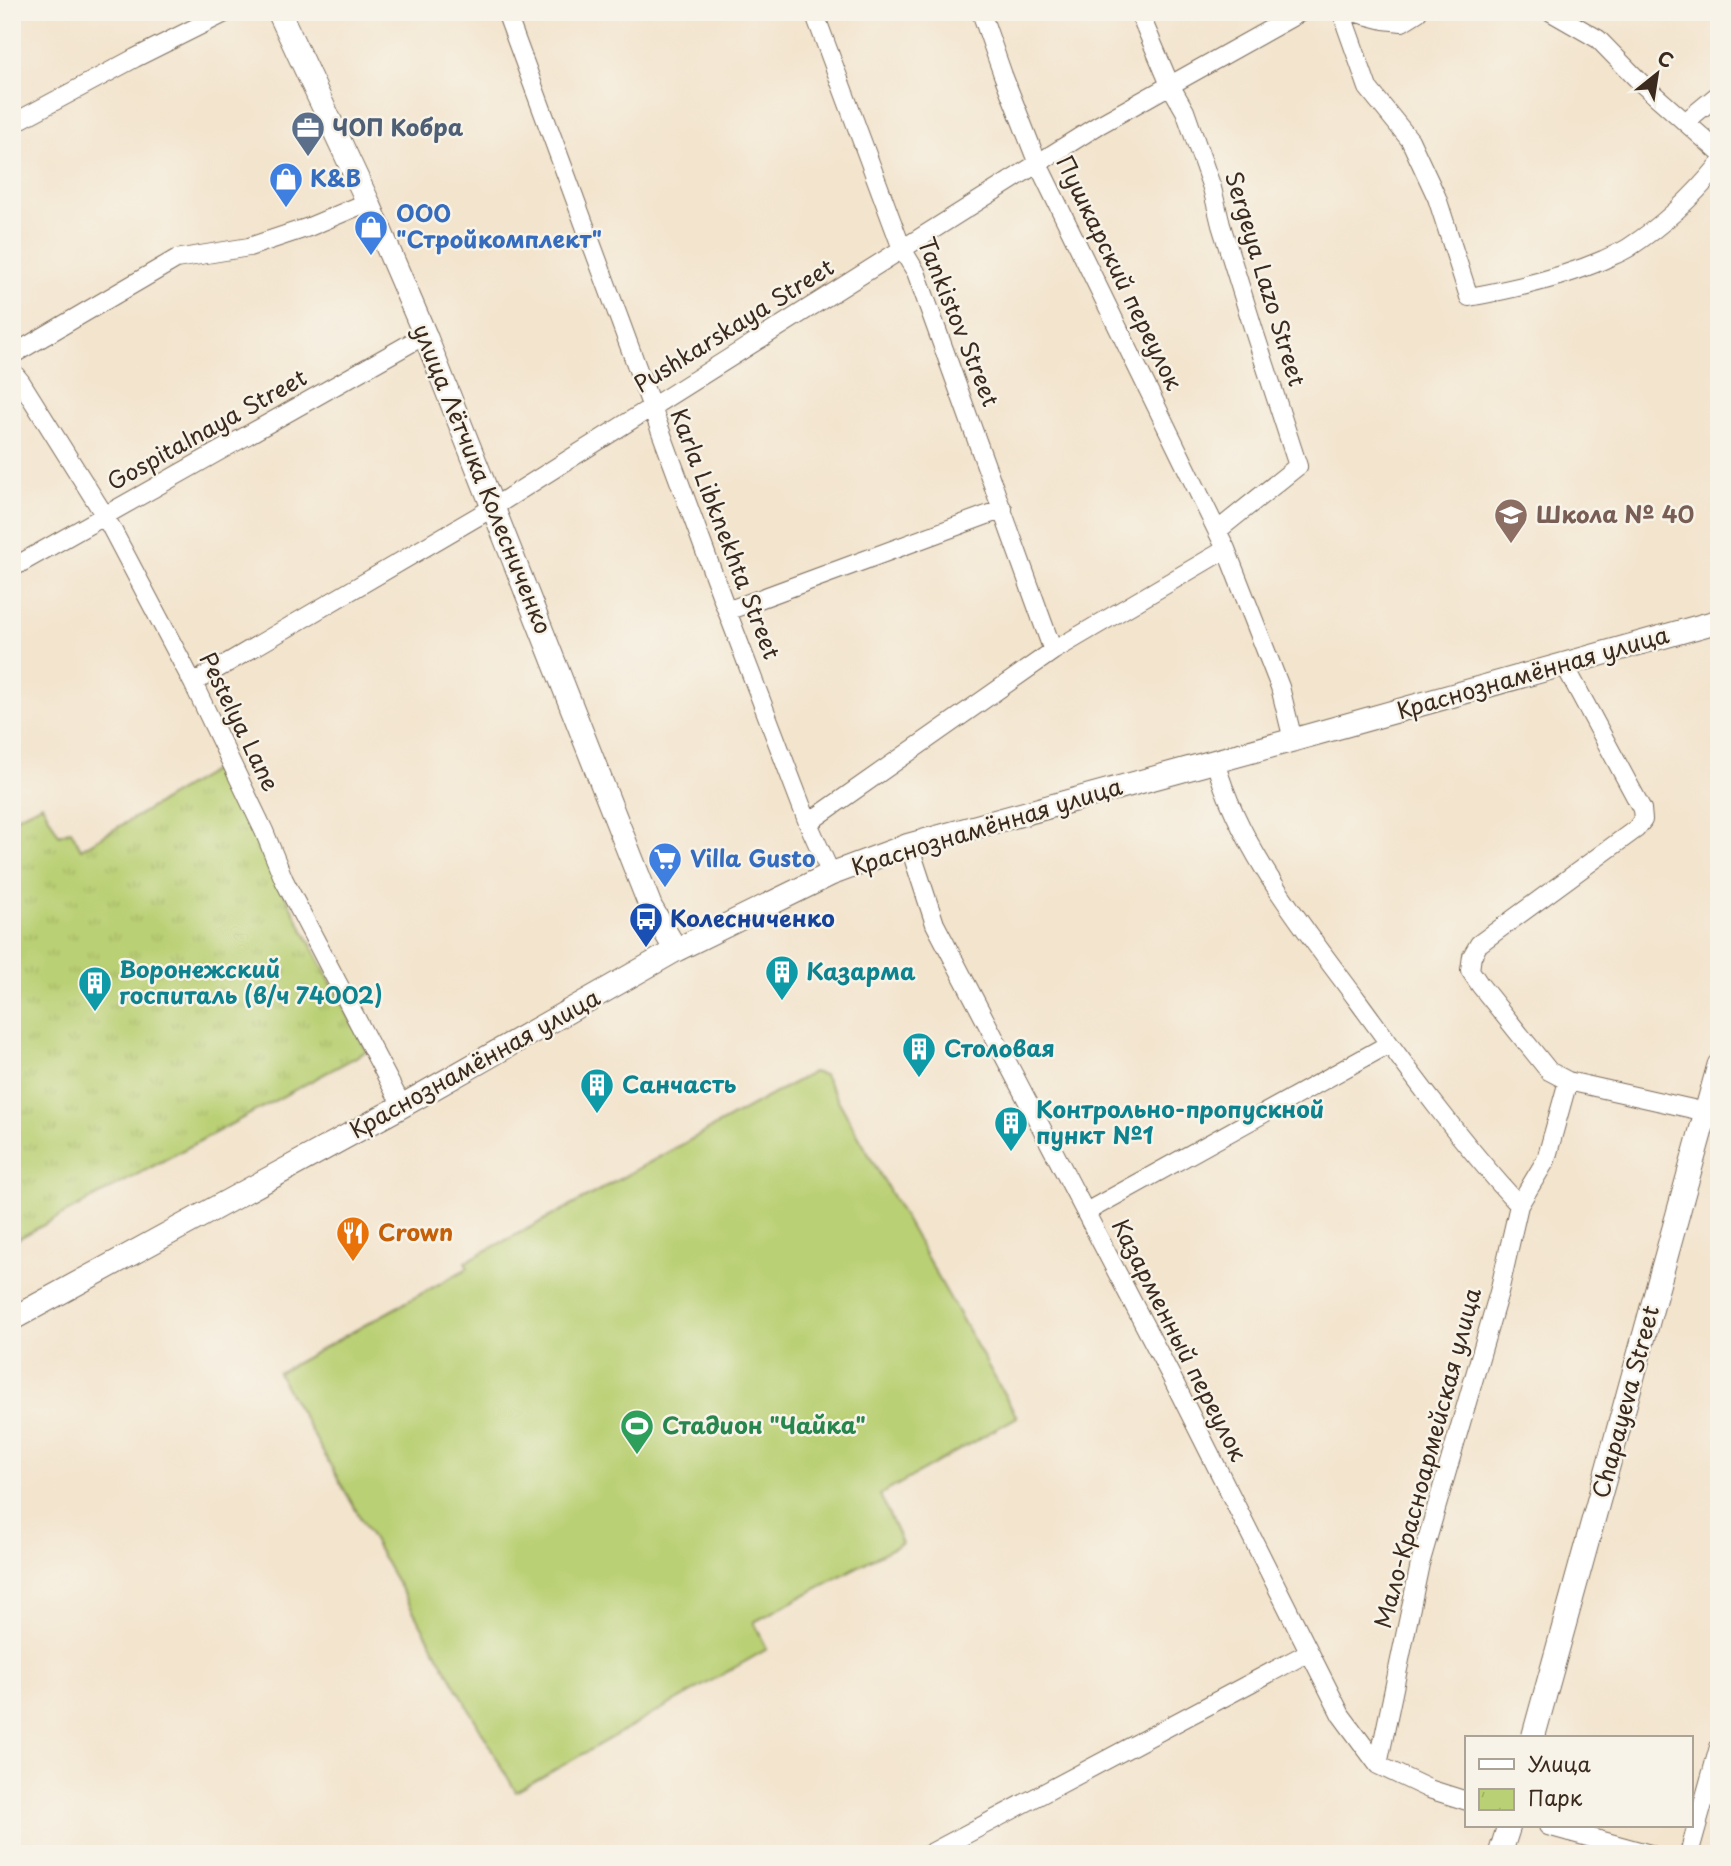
<svg xmlns="http://www.w3.org/2000/svg" width="1731" height="1866" viewBox="0 0 1731 1866" font-family="'Playpen Sans',sans-serif">
	<style>
		.grass { fill: #bad074; stroke: #7a7d49; stroke-width: 2 }
		.park { fill: url(#park-tufts); stroke: #7a7d49; stroke-width: 2 }
		.lines { fill: none; stroke-linecap: round; stroke-linejoin: round }
		.minor-casing { stroke: #7b6b5b; stroke-width: 20 }
		.tertiary-casing { stroke: #7b6b5b; stroke-width: 25 }
		.minor { stroke: #fff; stroke-width: 18 }
		.tertiary { stroke: #fff; stroke-width: 23 }
		.labels { text-anchor: middle; stroke-width: 5; stroke-linejoin: round; paint-order: stroke }
		.service-label { font-size: 23px; font-weight: bold; fill: #4e5e75; stroke: #f7f3e8; text-anchor: start }
		.shop-label { font-size: 23px; font-weight: bold; fill: #366cbe; stroke: #f7f3e8; text-anchor: start }
		.street-label { font-size: 23px; fill: #3b2a1e; stroke: #f7f3e8 }
		.education-label { font-size: 23px; font-weight: bold; fill: #785e54; stroke: #f7f3e8; text-anchor: start }
		.transit-label { font-size: 23px; font-weight: bold; fill: #164399; stroke: #f7f3e8; text-anchor: start }
		.culture-label { font-size: 23px; font-weight: bold; fill: #0d838f; stroke: #f7f3e8; text-anchor: start }
		.food-label { font-size: 23px; font-weight: bold; fill: #c56008; stroke: #f7f3e8; text-anchor: start }
		.leisure-label { font-size: 23px; font-weight: bold; fill: #27864d; stroke: #f7f3e8; text-anchor: start }
	</style>
	<defs>
		<pattern id="park-tufts" width="24" height="20" patternUnits="userSpaceOnUse" patternTransform="scale(1.75)"><rect width="24" height="20" fill="#bad074"/><path d="M3 7l-1-3M5 7V3M7 7l1-3M15 17l-1-3M17 17v-4M19 17l1-3" fill="none" stroke="#a1b364"/></pattern>
	</defs>
	<rect width="100%" height="100%" fill="#f7f3e8"/>
	<filter id="ink" filterUnits="userSpaceOnUse"><feTurbulence type="fractalNoise" baseFrequency=".0143" numOctaves="2"/><feDisplacementMap in="SourceGraphic" scale="14" xChannelSelector="R" yChannelSelector="G"/><feConvolveMatrix kernelMatrix="1 2 1 2 8 2 1 2 1" color-interpolation-filters="sRGB"/></filter>
	<filter id="wash" filterUnits="userSpaceOnUse"><feTurbulence type="fractalNoise" baseFrequency=".00686" numOctaves="4" result="noise"/><feDisplacementMap in="SourceGraphic" scale="28" xChannelSelector="R" yChannelSelector="G"/><feGaussianBlur stdDeviation="1.57" result="paint"/><feColorMatrix in="noise" values="0 0 0 0 0 0 0 0 0 0 0 0 0 0 0 0 0 1.4 0 .05"/><feComposite in="paint" operator="in"/></filter>
	<g filter="url(#wash)">
		<rect width="100%" height="100%" fill="#f3e4cd"/>
		<path class="grass" d="M 813,1072 L 824,1075 L 1017,1417 L 880,1495 L 902,1543 L 754,1622 L 767,1649 L 516,1792 L 278,1373 L 468,1268 L 465,1262 L 576,1203 Z"/>
		<path class="park" d="M 218,768 L 367,1051 L 12,1242 L 12,819 L 42,804 L 59,835 L 71,830 L 81,849 Z"/>
	</g>
	<g filter="url(#ink)">
		<g class="lines">
			<g class="minor-casing">
				<path id="minor" d="M 506,12 L 727,611 L 808,823 L 831,874
					M 814,12 L 902,249 L 916,272 L 1053,651
					M 981,12 L 1003,75 L 1038,164 L 1226,549 L 1280,687 L 1293,740
					M 1139,12 L 1170,85 L 1185,111 L 1212,188 L 1221,225 L 1255,334 L 1298,466 L 1217,531
					M 1343,12 L 1346,26 L 1368,88 L 1410,140 L 1437,198 L 1469,297 C 1514,289 1561,278 1603,260 C 1611,256 1620,253 1628,248 C 1662,226 1693,197 1719,165
					M 1353,12 L 1384,20 L 1402,22 L 1418,12
					M 1551,12 L 1598,39 L 1640,82 L 1719,152
					M 1685,122 L 1719,94
					M 12,124 L 135,58 L 227,12
					M 12,355 L 176,259 L 249,247 L 309,227 L 368,202
					M 12,371 L 21,382 L 105,516 L 193,683 L 264,831 L 284,880 L 402,1106
					M 12,568 L 425,335
					M 727,611 L 1003,509
					M 1564,664 L 1642,809 L 1643,820 L 1636,829 L 1479,944 L 1472,956 L 1470,970 L 1480,985 L 1549,1071 L 1568,1081
					M 193,683 L 492,508 L 1097,126 L 1301,12
					M 1215,761 C 1241,852 1303,926 1358,1001 C 1409,1071 1461,1142 1519,1205 L 1546,1160 L 1568,1081 L 1706,1112
					M 808,823 L 1053,651 L 1226,549
					M 909,845 L 935,924 L 1171,1376 L 1341,1715 L 1378,1765 L 1429,1789 L 1467,1801
					M 1086,1212 L 1389,1044
					M 1378,1765 L 1420,1564 L 1499,1292 L 1519,1205
					M 1548,1826 L 1650,1854
					M 929,1854 L 1309,1652
					M 1689,1854 L 1719,1747"/>
			</g>
			<g class="tertiary-casing">
				<path id="tertiary" d="M 279,12 L 368,202 L 425,335 L 651,908 L 676,950
					M 12,1319 L 402,1106 L 676,950 L 831,874 L 909,845 L 1293,740 L 1719,621
					M 1533,1738 L 1719,1065
					M 1500,1854 L 1509,1826"/>
			</g>
			<use href="#minor" class="minor"/>
			<use href="#tertiary" class="tertiary"/>
		</g>
	</g>
	<defs>
		<g id="office-pin" transform="scale(1.75)"><path d="M0 17L-7.5 6A9.5 9.5 0 1 1 7.5 6Z" fill="#5c6f8a" stroke="#f7f3e8"/><path d="M-6-3h4V-5.5h4V-3h4V5H-6ZM-1-4.5V-3h2v-1.5ZM-6 0V1H6V0Z" fill="#fff"/></g>
		<g id="shop-pin" transform="scale(1.75)"><path d="M0 17L-7.5 6A9.5 9.5 0 1 1 7.5 6Z" fill="#3f7fe0" stroke="#f7f3e8"/><path d="M-5-2.5h2.3a2.7 3.5 0 0 1 5.4 0H5L5.5 6h-11ZM-1.5-2.5h3a1.5 2.3 0 0 0-3 0Z" fill="#fff"/></g>
		<g id="school-pin" transform="scale(1.75)"><path d="M0 17L-7.5 6A9.5 9.5 0 1 1 7.5 6Z" fill="#8d6e63" stroke="#f7f3e8"/><path d="M0-5L7-2L0 1L-7-2ZM-4 1L0 2.5L4 1V4Q0 6-4 4Z" fill="#fff"/></g>
		<g id="supermarket-pin" transform="scale(1.75)"><path d="M0 17L-7.5 6A9.5 9.5 0 1 1 7.5 6Z" fill="#3f7fe0" stroke="#f7f3e8"/><path d="M-6-5.5h2.5l.6 2H6L4.5 2H-2.5L-4.4-4H-6ZM-1.5 3.2a1.3 1.3 0 1 0 .1 0ZM3 3.2a1.3 1.3 0 1 0 .1 0Z" fill="#fff"/></g>
		<g id="bus-pin" transform="scale(1.75)"><path d="M0 17L-7.5 6A9.5 9.5 0 1 1 7.5 6Z" fill="#1a4fb4" stroke="#f7f3e8"/><path d="M-5-6H5V4H4V6H2V4H-2V6H-4V4H-5ZM-3.5-4V0h7V-4ZM-3.5 1.2v1.5H-2V1.2ZM2 1.2v1.5H3.5V1.2Z" fill="#fff"/></g>
		<g id="building-pin" transform="scale(1.75)"><path d="M0 17L-7.5 6A9.5 9.5 0 1 1 7.5 6Z" fill="#0f9aa8" stroke="#f7f3e8"/><path d="M-4-6H4V6H1V3H-1V6H-4ZM-2.5-4.3h1.7v1.8h-1.7ZM.8-4.3h1.7v1.8H.8ZM-2.5-1h1.7V.8h-1.7ZM.8-1h1.7V.8H.8Z" fill="#fff"/></g>
		<g id="restaurant-pin" transform="scale(1.75)"><path d="M0 17L-7.5 6A9.5 9.5 0 1 1 7.5 6Z" fill="#e8710a" stroke="#f7f3e8"/><path d="M-5-6h1v4h1v-4h1v4h1v-4h1v5L-1.5 .5V6h-2V.5L-5-1ZM5-6V6H3V1.5H1.5Q1.5-4 5-6Z" fill="#fff"/></g>
		<g id="stadium-pin" transform="scale(1.75)"><path d="M0 17L-7.5 6A9.5 9.5 0 1 1 7.5 6Z" fill="#2e9e5b" stroke="#f7f3e8"/><path d="M0-5a6.5 5 0 1 0 0 10a6.5 5 0 1 0 0-10ZM-3.5-1.8h7v3.6h-7Z" fill="#fff"/></g>
	</defs>
	<g fill-rule="evenodd">
		<use href="#office-pin" x="308" y="128"/>
		<use href="#shop-pin" x="286" y="179"/>
		<use href="#shop-pin" x="371" y="227"/>
		<use href="#school-pin" x="1511" y="515"/>
		<use href="#supermarket-pin" x="665" y="859"/>
		<use href="#bus-pin" x="646" y="919"/>
		<use href="#building-pin" x="782" y="972"/>
		<use href="#building-pin" x="95" y="983"/>
		<use href="#building-pin" x="919" y="1049"/>
		<use href="#building-pin" x="597" y="1085"/>
		<use href="#building-pin" x="1011" y="1123"/>
		<use href="#restaurant-pin" x="353" y="1233"/>
		<use href="#stadium-pin" x="637" y="1426"/>
	</g>
	<g class="labels">
		<g class="service-label">
			<text x="332" y="136">ЧОП Кобра</text>
		</g>
		<g class="shop-label">
			<text x="310" y="187">K&amp;B</text>
			<text x="396" y="222">ООО<tspan x="396" dy="26">"Стройкомплект"</tspan></text>
			<text x="690" y="867">Villa Gusto</text>
		</g>
		<g class="street-label">
			<text transform="translate(1119 273) rotate(64)" y="8">Пушкарский переулок</text>
			<text transform="translate(1265 279) rotate(73)" y="8">Sergeya Lazo Street</text>
			<text transform="translate(958 322) rotate(68)" y="8">Tankistov Street</text>
			<text transform="translate(734 326) rotate(-32)" y="8">Pushkarskaya Street</text>
			<text transform="translate(207 430) rotate(-29)" y="8">Gospitalnaya Street</text>
			<text transform="translate(482 479) rotate(68)" y="8">улица Лётчика Колесниченко</text>
			<text transform="translate(725 534) rotate(69)" y="8">Karla Libknekhta Street</text>
			<text transform="translate(1533 673) rotate(-16)" y="8">Краснознамённая улица</text>
			<text transform="translate(239 722) rotate(64)" y="8">Pestelya Lane</text>
			<text transform="translate(987 827) rotate(-17)" y="8">Краснознамённая улица</text>
			<text transform="translate(475 1064) rotate(-29)" y="8">Краснознамённая улица</text>
			<text transform="translate(1179 1340) rotate(63)" y="8">Казарменный переулок</text>
			<text transform="translate(1626 1402) rotate(-75)" y="8">Chapayeva Street</text>
			<text transform="translate(1428 1458) rotate(-75)" y="8">Мало-Красноармейская улица</text>
		</g>
		<g class="education-label">
			<text x="1536" y="523">Школа № 40</text>
		</g>
		<g class="transit-label">
			<text x="670" y="927">Колесниченко</text>
		</g>
		<g class="culture-label">
			<text x="119" y="978">Воронежский<tspan x="119" dy="26">госпиталь (в/ч 74002)</tspan></text>
			<text x="806" y="980">Казарма</text>
			<text x="944" y="1057">Столовая</text>
			<text x="622" y="1093">Санчасть</text>
			<text x="1036" y="1118">Контрольно-пропускной<tspan x="1036" dy="26">пункт №1</tspan></text>
		</g>
		<g class="food-label">
			<text x="378" y="1241">Crown</text>
		</g>
		<g class="leisure-label">
			<text x="662" y="1434">Стадион "Чайка"</text>
		</g>
	</g>
	<rect width="1731" height="1866" fill="none" stroke="#f7f3e8" stroke-width="42"/>
	<rect x="1465" y="1736" width="228" height="91" fill="#f7f3e8" stroke="#aca397" stroke-width="2"/>
	<rect x="1479" y="1759" width="35" height="10" fill="#ffffff" stroke="#aca397" stroke-width="2"/>
	<text x="1528" y="1772" font-size="21" fill="#3b2a1e">Улица</text>
	<rect x="1479" y="1789" width="35" height="21" fill="url(#park-tufts)" stroke="#aca397" stroke-width="2"/>
	<text x="1528" y="1806" font-size="21" fill="#3b2a1e">Парк</text>
	<g transform="translate(1657 74) rotate(30)" stroke="#f7f3e8" stroke-width="5" paint-order="stroke">
	<path d="M0-5L12 26L0 18L-12 26Z" fill="#3b2a1e"/>
	<text y="-10" font-size="19" font-weight="bold" text-anchor="middle" fill="#3b2a1e">С</text>
	</g>
</svg>
